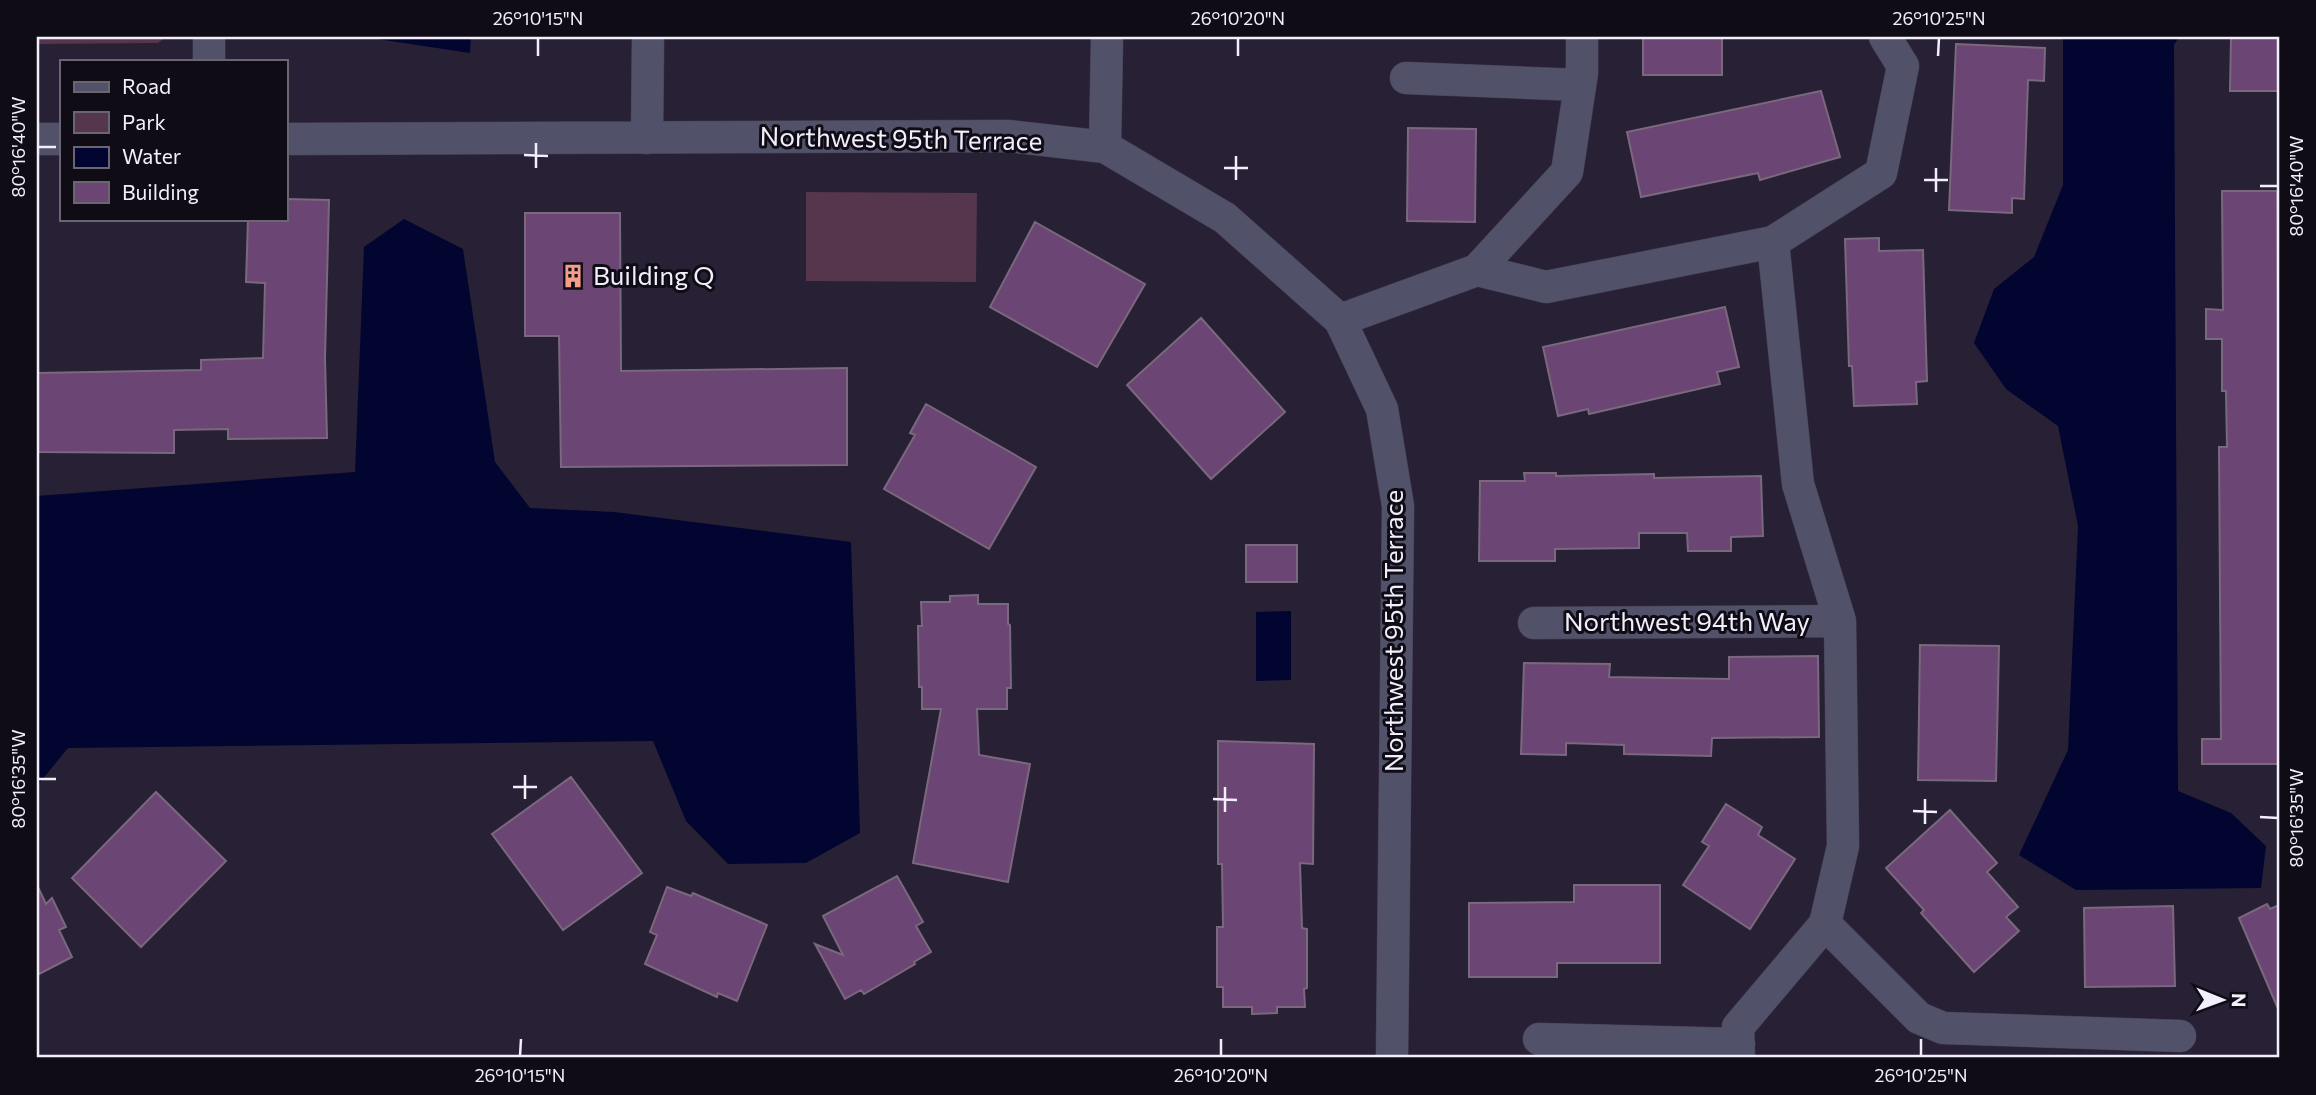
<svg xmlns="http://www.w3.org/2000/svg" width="2316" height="1095" viewBox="0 0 2316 1095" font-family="Commissioner,sans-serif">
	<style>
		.green { fill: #56364c }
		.water { fill: #010530 }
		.building { fill: #6b4573; stroke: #7a687d; stroke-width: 2 }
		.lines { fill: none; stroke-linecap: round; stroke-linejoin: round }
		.minor-casing { stroke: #443d51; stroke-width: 33 }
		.minor { stroke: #515169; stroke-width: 32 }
		.ticks { fill: none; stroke: #f3eefc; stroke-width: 2.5 }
		.labels { text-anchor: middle; stroke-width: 6; stroke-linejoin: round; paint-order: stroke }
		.street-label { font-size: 26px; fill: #f3eefc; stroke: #0f0c15 }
		.poi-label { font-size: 26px; fill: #f3eefc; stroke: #0f0c15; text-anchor: start }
		.neatline { fill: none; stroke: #f3eefc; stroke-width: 2.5 }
		.ticks-label { font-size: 18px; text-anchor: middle; fill: #f3eefc }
	</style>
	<rect width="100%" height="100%" fill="#282035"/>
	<path class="green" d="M 37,37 L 166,37 L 158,43 L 37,44 Z
		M 806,192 L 977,193 L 976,282 L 806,281 Z"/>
	<path class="water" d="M 364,37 L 471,37 L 470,53 Z
		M 2063,37 L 2179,37 L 2174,45 L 2178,791 L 2231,813 L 2266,846 L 2261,888 L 2076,890 L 2019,855 L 2068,750 L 2078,526 L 2058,426 L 2006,389 L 1974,343 L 1994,289 L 2034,257 L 2063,185 Z
		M 404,219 L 463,249 L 495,462 L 530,508 L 614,512 L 851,542 L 860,833 L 806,863 L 728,864 L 686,821 L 653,741 L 68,748 L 37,786 L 37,496 L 355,472 L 364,247 Z
		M 1291,611 L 1291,680 L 1256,681 L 1256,612 Z"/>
	<path class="building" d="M 1643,37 L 1722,37 L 1722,75 L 1643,75 Z
		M 2231,37 L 2279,37 L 2279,91 L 2230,91 Z
		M 1956,44 L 2045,48 L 2044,81 L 2028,80 L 2024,199 L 2012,198 L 2012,213 L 1949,210 Z
		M 1821,91 L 1840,157 L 1760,180 L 1758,173 L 1641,197 L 1627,132 Z
		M 1408,128 L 1476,129 L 1475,222 L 1407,221 Z
		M 2222,191 L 2277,191 L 2279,484 L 2278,764 L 2202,764 L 2202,739 L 2221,739 L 2219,447 L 2227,447 L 2226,391 L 2222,391 L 2222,339 L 2206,339 L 2206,309 L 2223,310 Z
		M 285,199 L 329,200 L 325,358 L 327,438 L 228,439 L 228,429 L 174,430 L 174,453 L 37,452 L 37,373 L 201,370 L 201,360 L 263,358 L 265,283 L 246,282 L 248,219 L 285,219 Z
		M 525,213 L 620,213 L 621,371 L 847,368 L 847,465 L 561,467 L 559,336 L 525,336 Z
		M 1035,222 L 1145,284 L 1097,367 L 990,307 Z
		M 1879,238 L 1879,251 L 1923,250 L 1927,381 L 1916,382 L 1917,404 L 1854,406 L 1852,366 L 1849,366 L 1845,239 Z
		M 1725,307 L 1739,367 L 1717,372 L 1720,384 L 1589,414 L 1588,409 L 1558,416 L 1543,347 Z
		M 1201,318 L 1285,412 L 1211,479 L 1127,385 Z
		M 926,404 L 1036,467 L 989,549 L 884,489 L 915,435 L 910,433 Z
		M 1524,473 L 1556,473 L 1556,476 L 1654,474 L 1654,478 L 1761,476 L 1763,536 L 1731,537 L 1731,551 L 1688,551 L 1687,533 L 1639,533 L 1639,548 L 1555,549 L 1555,561 L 1479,561 L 1480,481 L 1525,481 Z
		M 1246,545 L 1297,545 L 1297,582 L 1246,582 Z
		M 978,595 L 978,604 L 1008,604 L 1008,624 L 1010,625 L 1011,688 L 1007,688 L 1007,709 L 977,709 L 979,755 L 1030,764 L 1008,882 L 913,863 L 941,709 L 922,709 L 922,687 L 919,687 L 918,626 L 922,626 L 921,602 L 950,602 L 950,596 Z
		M 1920,645 L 1999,646 L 1996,781 L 1918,780 Z
		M 1818,656 L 1819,737 L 1712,738 L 1711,756 L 1624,754 L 1624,745 L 1566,743 L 1566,755 L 1521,754 L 1524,663 L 1610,664 L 1609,677 L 1729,679 L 1729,657 Z
		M 1218,741 L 1314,744 L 1313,864 L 1300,863 L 1302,928 L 1307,929 L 1307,988 L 1304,989 L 1305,1007 L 1277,1007 L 1277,1013 L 1252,1014 L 1252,1007 L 1223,1007 L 1223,987 L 1217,987 L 1217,927 L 1223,927 L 1222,864 L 1218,864 Z
		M 571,777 L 642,873 L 563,930 L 492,834 Z
		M 156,792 L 226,861 L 141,947 L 72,878 Z
		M 1726,804 L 1762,827 L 1758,835 L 1795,859 L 1750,929 L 1683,885 L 1709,846 L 1702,842 Z
		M 1950,810 L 1997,863 L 1987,872 L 2018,907 L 2006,917 L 2019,931 L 1974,972 L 1921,913 L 1924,910 L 1886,868 Z
		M 897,876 L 923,922 L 916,926 L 931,952 L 914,962 L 915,964 L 864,994 L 861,990 L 845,999 L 815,944 L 843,955 L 823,916 Z
		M 37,885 L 46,904 L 52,898 L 66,927 L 59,930 L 72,957 L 37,975 Z
		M 1574,885 L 1660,885 L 1660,963 L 1557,963 L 1557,977 L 1469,977 L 1469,903 L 1574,902 Z
		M 667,887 L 691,896 L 693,893 L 767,925 L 737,1001 L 718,993 L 717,997 L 645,964 L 657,935 L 650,932 Z
		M 2267,904 L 2270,909 L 2279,905 L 2279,1011 L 2239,918 Z
		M 2173,906 L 2175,986 L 2085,987 L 2084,908 Z"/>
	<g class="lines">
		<g class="minor-casing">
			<path id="minor" d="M 209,37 L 209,61
				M 1406,78 L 1579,85
				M 647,138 L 648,37
				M 37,139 L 61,139
				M 285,139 L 1008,136 L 1105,147 L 1225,218 L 1340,320 L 1382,409 L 1398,506 L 1392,1058
				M 1105,147 L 1107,37
				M 1477,270 L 1567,172 L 1582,73 L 1582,37
				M 1340,320 L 1477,270 L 1546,287 L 1773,242
				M 1534,623 L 1840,621
				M 1825,924 L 1919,1018 L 1943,1028 L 2180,1036
				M 1539,1039 L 1739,1044
				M 1739,1058 L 1738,1027 L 1825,924 L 1843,846 L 1840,621 L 1798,484 L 1773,242 L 1881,173 L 1903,66 L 1885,37"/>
		</g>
		<use href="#minor" class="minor"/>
	</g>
	<path class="ticks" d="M 538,56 L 538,38M 1238,56 L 1238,38M 1938,56 L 1939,38M 38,147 L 56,147M 524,155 L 548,156M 536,168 L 536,143M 1224,168 L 1248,168M 1236,180 L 1236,156M 1924,180 L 1948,180M 2260,186 L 2278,186M 1936,192 L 1936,168M 38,779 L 56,779M 513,787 L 537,787M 525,799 L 525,775M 1213,799 L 1237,800M 1913,811 L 1937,812M 1225,812 L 1225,787M 2260,817 L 2278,818M 1925,824 L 1925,799M 520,1056 L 521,1039M 1221,1056 L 1221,1039M 1921,1056 L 1921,1039"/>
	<defs>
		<g id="building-bare" transform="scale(1.89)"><path d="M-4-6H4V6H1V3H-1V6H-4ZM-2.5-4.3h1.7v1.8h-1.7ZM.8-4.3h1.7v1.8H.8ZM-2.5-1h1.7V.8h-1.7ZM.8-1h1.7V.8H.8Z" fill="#f49e89" stroke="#0f0c15" stroke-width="2.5" paint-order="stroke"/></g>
	</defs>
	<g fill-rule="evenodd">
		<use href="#building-bare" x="573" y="276"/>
	</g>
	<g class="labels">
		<g class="street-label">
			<text transform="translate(901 139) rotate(1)" y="9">Northwest 95th Terrace</text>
			<text x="1687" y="631">Northwest 94th Way</text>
			<text transform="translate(1394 631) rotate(-90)" y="9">Northwest 95th Terrace</text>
		</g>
		<g class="poi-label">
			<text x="593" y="285">Building Q</text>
		</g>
	</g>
	<rect width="2316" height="1095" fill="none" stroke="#0f0c15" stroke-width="77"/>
	<rect x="60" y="60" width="228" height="161" fill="#0f0c15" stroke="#6a6671" stroke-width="2"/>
	<rect x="74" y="82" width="35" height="10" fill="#515169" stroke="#6a6671" stroke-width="2"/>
	<text x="122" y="94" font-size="21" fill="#f3eefc">Road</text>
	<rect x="74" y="112" width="35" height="21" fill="#56364c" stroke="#6a6671" stroke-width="2"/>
	<text x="122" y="130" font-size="21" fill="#f3eefc">Park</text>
	<rect x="74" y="147" width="35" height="21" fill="#010530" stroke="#6a6671" stroke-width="2"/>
	<text x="122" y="164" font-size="21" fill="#f3eefc">Water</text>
	<rect x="74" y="182" width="35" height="21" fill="#6b4573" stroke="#6a6671" stroke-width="2"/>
	<text x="122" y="200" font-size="21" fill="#f3eefc">Building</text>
	<g transform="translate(2222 1000) rotate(91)" stroke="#0f0c15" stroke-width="5" paint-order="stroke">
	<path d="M0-5L12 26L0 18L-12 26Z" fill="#f3eefc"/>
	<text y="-10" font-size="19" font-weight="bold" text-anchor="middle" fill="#f3eefc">N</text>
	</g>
	<rect x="38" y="38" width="2240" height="1018" class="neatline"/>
	<g class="ticks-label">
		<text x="538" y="25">26°10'15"N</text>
		<text x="1238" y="25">26°10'20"N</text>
		<text x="1939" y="25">26°10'25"N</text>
		<text transform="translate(19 147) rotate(-90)" y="6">80°16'40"W</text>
		<text transform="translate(2297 186) rotate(-90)" y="6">80°16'40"W</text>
		<text transform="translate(19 779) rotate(-90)" y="6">80°16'35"W</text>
		<text transform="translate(2297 818) rotate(-90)" y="6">80°16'35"W</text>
		<text x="520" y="1082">26°10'15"N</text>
		<text x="1221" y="1082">26°10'20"N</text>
		<text x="1921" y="1082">26°10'25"N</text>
	</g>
</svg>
